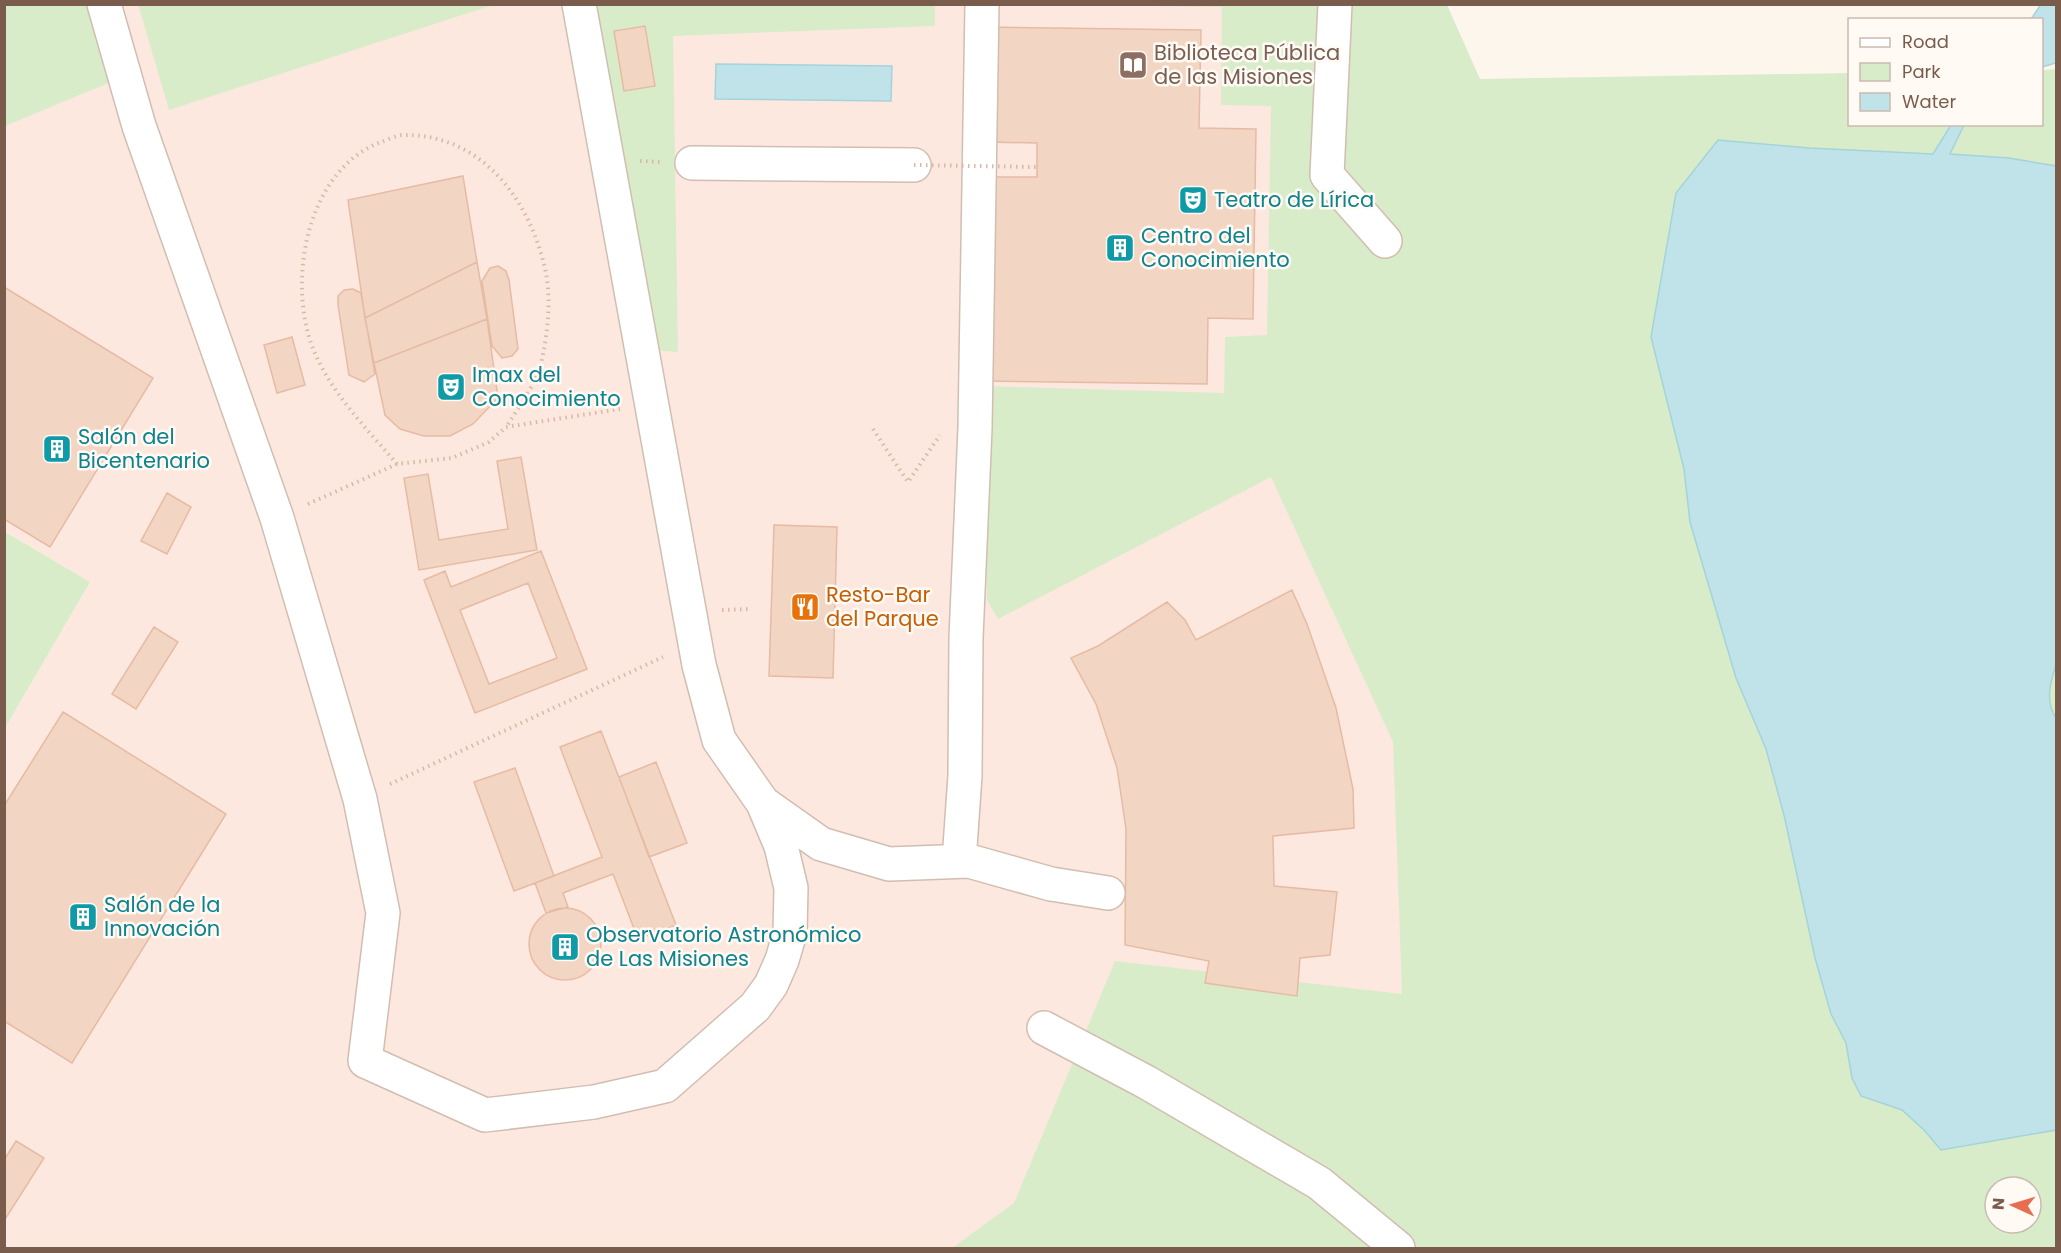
<svg xmlns="http://www.w3.org/2000/svg" width="2061" height="1253" viewBox="0 0 2061 1253" font-family="Poppins,sans-serif">
	<style>
		.commercial { fill: #fde8e0 }
		.green { fill: #d8ecc9; fill-rule: evenodd }
		.water { fill: #bfe3e8; stroke: #a5d3da; stroke-width: 1.5 }
		.building { fill: #f3d5c3; stroke: #e6bba3; stroke-width: 1.5; fill-rule: evenodd }
		.lines { fill: none; stroke-linecap: round; stroke-linejoin: round }
		.minor-casing { stroke: #d1beb0; stroke-width: 36 }
		.path { stroke: #d9b8a5; stroke-width: 4; stroke-dasharray: 1.5 4.5; stroke-linecap: butt }
		.minor { stroke: #fff; stroke-width: 33 }
		.path-bridge { stroke: #d9b8a5; stroke-width: 4; stroke-dasharray: 1.5 4.5; stroke-linecap: butt }
		.labels { text-anchor: middle; stroke-width: 5; stroke-linejoin: round; paint-order: stroke }
		.education-label { font-size: 21px; fill: #785e54; stroke: #fffaf3; text-anchor: start }
		.culture-label { font-size: 21px; fill: #0d838f; stroke: #fffaf3; text-anchor: start }
		.food-label { font-size: 21px; fill: #c56008; stroke: #fffaf3; text-anchor: start }
	</style>
	<rect width="100%" height="100%" fill="#fdf6ec"/>
	<path class="commercial" d="M 46,5 L 1447,5 L 1479,79 L 1381,1248 L 5,1248 L 5,728 L 90,582 L 5,531 L 5,94 Z"/>
	<path class="green" d="M 138,4 L 493,4 L 493,5 L 169,110 Z
		M 5,5 L 93,5 L 125,76 L 5,126 Z
		M 592,5 L 935,5 L 935,26 L 673,36 L 678,352 L 653,350 Z
		M 1077,5 L 1447,5 L 1480,79 L 1849,73 L 1850,124 L 2042,124 L 2042,70 L 2056,69 L 2056,1248 L 952,1248 L 1014,1203 L 1115,961 L 1402,994 L 1393,742 L 1271,477 L 998,619 L 987,600 L 986,386 L 1224,393 L 1225,337 L 1267,335 L 1271,106 L 1221,105 L 1222,7 ZM 1995,1187 L 2031,1187 L 2031,1223 L 1995,1223 Z
		M 4,531 L 90,582 L 5,728 L 4,728 Z"/>
	<path class="water" d="M 2041,4 L 2056,5 L 2056,63 L 2042,67 L 2042,20 L 2031,19 Z
		M 716,64 L 892,66 L 891,101 L 715,99 Z
		M 1951,125 L 1964,125 L 1950,154 L 2009,158 L 2056,166 L 2056,665 C 2050,683 2045,701 2056,718 L 2056,1130 L 1941,1150 L 1924,1130 L 1902,1110 L 1861,1096 L 1852,1078 L 1846,1043 L 1831,1014 L 1815,958 L 1784,815 L 1766,749 L 1736,678 L 1690,522 L 1684,469 L 1651,337 L 1676,193 L 1718,140 L 1809,148 L 1933,154 Z"/>
	<path class="building" d="M 645,26 L 655,86 L 624,91 L 614,31 Z
		M 987,27 L 1201,30 L 1199,128 L 1256,129 L 1253,319 L 1208,318 L 1207,384 L 983,381 L 986,177 L 1037,177 L 1037,143 L 985,142 Z
		M 463,176 L 477,262 L 365,318 L 348,200 Z
		M 477,262 L 487,319 L 374,363 L 365,318 Z
		M 498,266 L 506,271 L 509,280 L 518,349 L 512,356 L 502,358 L 492,346 L 482,281 L 490,268 Z
		M 4,287 L 153,378 L 50,547 L 4,519 Z
		M 353,289 L 361,293 L 375,374 L 364,382 L 349,375 L 338,305 L 338,296 L 344,290 Z
		M 487,319 L 498,398 L 473,424 L 450,436 L 424,436 L 400,429 L 385,415 L 374,363 Z
		M 292,337 L 305,385 L 277,393 L 264,345 Z
		M 521,457 L 537,550 L 419,570 L 404,478 L 428,474 L 439,540 L 508,529 L 497,461 Z
		M 167,493 L 191,507 L 167,554 L 141,541 Z
		M 774,525 L 837,527 L 833,678 L 769,676 Z
		M 541,551 L 587,669 L 475,713 L 424,580 L 445,571 L 451,587 ZM 528,583 L 557,658 L 489,684 L 460,610 Z
		M 1292,590 L 1307,624 L 1336,708 L 1353,789 L 1354,828 L 1273,836 L 1274,886 L 1337,892 L 1330,955 L 1300,958 L 1297,996 L 1205,983 L 1209,961 L 1125,945 L 1126,829 L 1117,768 L 1096,704 L 1071,658 L 1098,646 L 1167,602 L 1185,620 L 1196,640 Z
		M 154,627 L 178,642 L 136,709 L 112,694 Z
		M 63,712 L 226,814 L 72,1063 L 4,1021 L 4,806 Z
		M 601,731 L 676,925 L 638,939 L 613,874 L 563,893 L 568,907 L 546,913 L 535,883 L 602,857 L 560,747 Z
		M 656,762 L 687,843 L 649,857 L 619,777 Z
		M 515,768 L 554,876 L 514,891 L 474,782 Z
		M529 944a36 36 0 1 1 72 0a36 36 0 1 1-72 0Z
		M 16,1141 L 44,1158 L 4,1221 L 4,1160 Z"/>
	<g class="lines">
		<g class="minor-casing">
			<path id="minor" d="M 104,4 L 139,126 L 277,518 L 360,799 L 383,913 L 365,1061 L 485,1115 L 594,1102 L 665,1086 L 755,1007 L 771,985 L 782,960 L 790,933 L 791,888 L 781,846 L 763,803
				M 579,4 L 699,665 L 719,740 L 763,803 L 821,844 L 889,864 L 969,861 L 1051,884 L 1108,893
				M 1335,4 L 1327,175 L 1385,241
				M 692,163 L 914,165
				M 959,861 L 965,776 L 966,638 L 975,428 L 982,4
				M 1044,1028 L 1146,1082 L 1319,1183 L 1398,1248"/>
		</g>
		<path class="path" d="M 640,161 L 660,162
			M 873,429 L 908,482 L 940,435
			M 397,464 C 367,429 332,394 314,351 C 286,283 306,170 381,142 C 387,140 395,136 402,135 C 482,133 531,201 546,273 C 551,300 548,332 542,359 C 537,383 519,407 506,427
			M 308,504 L 397,464 L 452,458 L 489,442 L 506,427 L 620,409
			M 722,610 L 751,609
			M 390,784 L 663,657"/>
		<use href="#minor" class="minor"/>
		<path class="path-bridge" d="M 914,165 L 1037,167"/>
	</g>
	<defs>
		<g id="library-square" transform="scale(1.5)"><rect x="-9" y="-9" width="18" height="18" rx="4" fill="#8d6e63" stroke="#fffaf3"/><path d="M-6-4Q-3-5.5-.7-3.5V5Q-3 3-6 4ZM6-4Q3-5.5 .7-3.5V5Q3 3 6 4Z" fill="#fff"/></g>
		<g id="theatre-square" transform="scale(1.5)"><rect x="-9" y="-9" width="18" height="18" rx="4" fill="#0f9aa8" stroke="#fffaf3"/><path d="M-5-5.5Q0-4 5-5.5V0Q5 5 0 6Q-5 5-5 0ZM-3.3-2.5H-1v1.5H-3.3ZM1-2.5H3.3v1.5H1ZM-2.8 1Q0 5.5 2.8 1Z" fill="#fff"/></g>
		<g id="building-square" transform="scale(1.5)"><rect x="-9" y="-9" width="18" height="18" rx="4" fill="#0f9aa8" stroke="#fffaf3"/><path d="M-4-6H4V6H1V3H-1V6H-4ZM-2.5-4.3h1.7v1.8h-1.7ZM.8-4.3h1.7v1.8H.8ZM-2.5-1h1.7V.8h-1.7ZM.8-1h1.7V.8H.8Z" fill="#fff"/></g>
		<g id="restaurant-square" transform="scale(1.5)"><rect x="-9" y="-9" width="18" height="18" rx="4" fill="#e8710a" stroke="#fffaf3"/><path d="M-5-6h1v4h1v-4h1v4h1v-4h1v5L-1.5 .5V6h-2V.5L-5-1ZM5-6V6H3V1.5H1.5Q1.5-4 5-6Z" fill="#fff"/></g>
	</defs>
	<g fill-rule="evenodd">
		<use href="#library-square" x="1133" y="65"/>
		<use href="#theatre-square" x="1193" y="200"/>
		<use href="#building-square" x="1120" y="248"/>
		<use href="#theatre-square" x="451" y="387"/>
		<use href="#building-square" x="57" y="449"/>
		<use href="#restaurant-square" x="805" y="607"/>
		<use href="#building-square" x="83" y="917"/>
		<use href="#building-square" x="565" y="947"/>
	</g>
	<g class="labels">
		<g class="education-label">
			<text x="1154" y="60">Biblioteca Pública<tspan x="1154" dy="24">de las Misiones</tspan></text>
		</g>
		<g class="culture-label">
			<text x="1214" y="207">Teatro de Lírica</text>
			<text x="1141" y="243">Centro del<tspan x="1141" dy="24">Conocimiento</tspan></text>
			<text x="472" y="382">Imax del<tspan x="472" dy="24">Conocimiento</tspan></text>
			<text x="78" y="444">Salón del<tspan x="78" dy="24">Bicentenario</tspan></text>
			<text x="104" y="912">Salón de la<tspan x="104" dy="24">Innovación</tspan></text>
			<text x="586" y="942">Observatorio Astronómico<tspan x="586" dy="24">de Las Misiones</tspan></text>
		</g>
		<g class="food-label">
			<text x="826" y="602">Resto-Bar<tspan x="826" dy="24">del Parque</tspan></text>
		</g>
	</g>
	<rect width="2061" height="1253" fill="none" stroke="#7a5c4d" stroke-width="12"/>
	<rect x="1848" y="18" width="195" height="108" fill="#fffaf3" stroke="#cabbb1" stroke-width="1.5"/>
	<rect x="1860" y="38" width="30" height="9" fill="#ffffff" stroke="#cabbb1" stroke-width="1.5"/>
	<text x="1902" y="48" font-size="18" fill="#7a5c4d">Road</text>
	<rect x="1860" y="63" width="30" height="18" fill="#d8ecc9" stroke="#cabbb1" stroke-width="1.5"/>
	<text x="1902" y="78" font-size="18" fill="#7a5c4d">Park</text>
	<rect x="1860" y="93" width="30" height="18" fill="#bfe3e8" stroke="#cabbb1" stroke-width="1.5"/>
	<text x="1902" y="108" font-size="18" fill="#7a5c4d">Water</text>
	<g transform="translate(2013 1205) rotate(274)"><circle r="28" fill="#fffaf3" stroke="#cabbb1" stroke-width="1.5"/>
	<path d="M0-4.5L10 22L0 15L-10 22Z" fill="#e76f51"/>
	<text y="-9" font-size="16" font-weight="bold" text-anchor="middle" fill="#7a5c4d">N</text>
	</g>
</svg>
